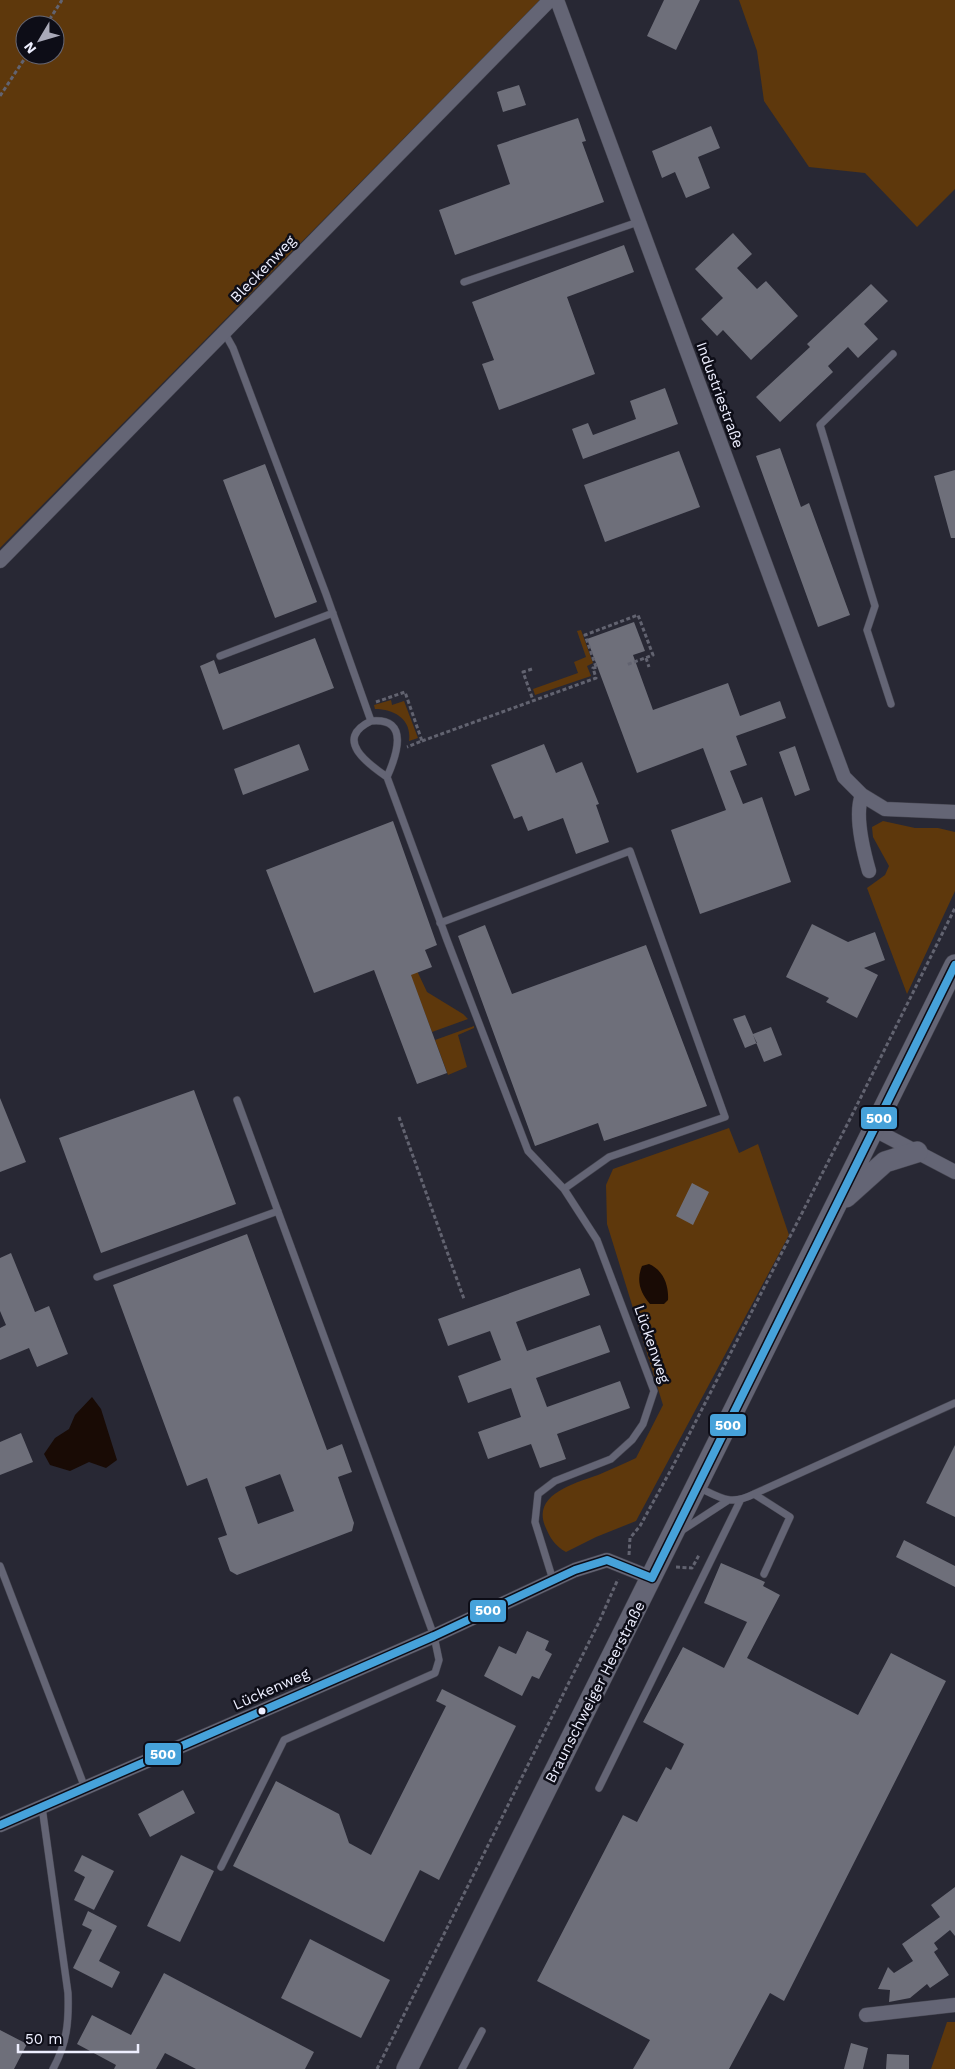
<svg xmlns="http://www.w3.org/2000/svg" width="955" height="2069" viewBox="0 0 955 2069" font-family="'Work Sans',sans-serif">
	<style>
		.green { fill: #5e380c; fill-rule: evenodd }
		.water { fill: #190b05 }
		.building { fill: #6e6f7a; fill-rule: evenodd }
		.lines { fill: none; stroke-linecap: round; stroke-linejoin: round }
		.service-casing { stroke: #454550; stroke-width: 8 }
		.minor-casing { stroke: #454550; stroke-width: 15 }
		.primary-casing { stroke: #454550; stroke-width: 22 }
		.path { stroke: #626370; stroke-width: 3; stroke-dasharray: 4 2.5; stroke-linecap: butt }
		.service { stroke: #646575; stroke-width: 7 }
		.minor { stroke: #646575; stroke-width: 14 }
		.primary { stroke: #646575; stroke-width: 21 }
		.bus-1-casing { stroke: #0d0d17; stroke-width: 11 }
		.bus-1 { stroke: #46a2da; stroke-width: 8 }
		.bus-dot { fill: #eeefff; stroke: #0d0d17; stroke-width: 2 }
		.labels { text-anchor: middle; stroke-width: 5; stroke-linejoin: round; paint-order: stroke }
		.street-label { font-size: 15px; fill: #eeefff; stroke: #0d0d17 }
		.line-badge { stroke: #0d0d17; stroke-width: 2 }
		.badge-label { font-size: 14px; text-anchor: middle; font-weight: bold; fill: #fff }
	</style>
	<rect width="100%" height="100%" fill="#282834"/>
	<path class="green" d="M 0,0 L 540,0 L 0,548 ZM 25,25 L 55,25 L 55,55 L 25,55 Z
		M 739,0 L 955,0 L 955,189 L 917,227 L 865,173 L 809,167 L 764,101 L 757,51 Z
		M 581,630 L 593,663 L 587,666 L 591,676 L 535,695 L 533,689 L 578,673 L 574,662 L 586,657 L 577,631 Z
		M 391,700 L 392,705 L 404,701 L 418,738 L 409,741 C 412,720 395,709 375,709 L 374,705 Z
		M 883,821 L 915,828 L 938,828 L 955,832 L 955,891 L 907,994 L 867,888 L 885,875 L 889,866 L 873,837 L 872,827 Z
		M 410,956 L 427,992 L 463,1014 L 468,1019 L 432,1032 L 404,958 Z
		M 474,1026 L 474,1028 L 458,1035 L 467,1067 L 448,1075 L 435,1040 Z
		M 729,1128 L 739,1153 L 758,1144 L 789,1235 L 636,1521 L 596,1537 L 566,1552 C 555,1546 550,1538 545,1526 C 532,1494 576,1483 598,1475 C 611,1469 624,1464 636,1458 L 663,1405 L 607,1224 L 606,1185 L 613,1169 Z
		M 947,2022 L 955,2022 L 955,2069 L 931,2069 Z"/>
	<path class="water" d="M 649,1264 C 663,1270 669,1285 668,1300 L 664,1304 L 650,1304 C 640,1293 636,1280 642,1266 Z
		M 92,1397 L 101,1409 L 117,1460 L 106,1468 L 89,1462 L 70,1471 L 50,1465 L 44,1454 L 55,1438 L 69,1429 L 75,1415 Z"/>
	<path class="building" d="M 664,0 L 700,0 L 676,50 L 647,36 Z
		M 519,85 L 526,105 L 503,112 L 497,92 Z
		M 578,118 L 586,141 L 582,142 L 604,202 L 455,255 L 439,210 L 510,184 L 497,145 Z
		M 711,126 L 720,148 L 698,157 L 710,188 L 686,198 L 675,172 L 662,178 L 652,151 Z
		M 733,233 L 752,254 L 737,268 L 757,289 L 766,281 L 798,316 L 751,360 L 723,330 L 717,336 L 701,319 L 723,298 L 695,269 Z
		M 624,245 L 634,272 L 567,297 L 595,374 L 499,410 L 482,364 L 494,360 L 472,302 Z
		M 871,284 L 888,301 L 864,324 L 878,339 L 858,358 L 848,347 L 828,366 L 833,372 L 780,422 L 756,397 L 810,347 L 807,344 Z
		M 665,388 L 678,424 L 583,459 L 572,429 L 588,423 L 593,435 L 636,419 L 630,401 Z
		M 780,448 L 801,507 L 809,503 L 850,615 L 818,627 L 756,456 Z
		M 679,451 L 700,507 L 605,542 L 584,485 Z
		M 265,464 L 317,602 L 275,618 L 223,480 Z
		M 955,470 L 955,538 L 951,538 L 934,476 Z
		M 634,622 L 645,651 L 633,655 L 653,710 L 728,683 L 740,716 L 780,701 L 786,718 L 736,736 L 747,765 L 730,771 L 743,804 L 762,797 L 791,882 L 700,914 L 671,830 L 726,810 L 703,748 L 637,773 L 587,639 Z
		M 315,638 L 334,688 L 223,730 L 200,666 L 214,660 L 219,674 Z
		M 299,744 L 309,770 L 243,795 L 234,769 Z
		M 544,744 L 556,773 L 582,762 L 599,804 L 596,805 L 609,842 L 576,854 L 563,818 L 528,831 L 522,816 L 514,819 L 491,765 Z
		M 795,746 L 810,790 L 795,796 L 779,752 Z
		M 393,821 L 437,945 L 425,950 L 432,967 L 411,975 L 447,1073 L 417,1084 L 374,970 L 314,993 L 266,870 Z
		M 812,924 L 848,942 L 875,932 L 885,960 L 864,968 L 878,975 L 857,1018 L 826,1002 L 829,998 L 786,977 Z
		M 485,925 L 512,994 L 646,945 L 707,1106 L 604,1141 L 598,1123 L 535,1146 L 458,936 Z
		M 745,1015 L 753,1034 L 771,1027 L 782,1055 L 764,1062 L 753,1035 L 757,1043 L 745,1048 L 733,1019 Z
		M 194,1090 L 236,1204 L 101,1253 L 59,1138 Z
		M 0,1098 L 26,1162 L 0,1172 Z
		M 692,1183 L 709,1192 L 693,1225 L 676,1216 Z
		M 247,1234 L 327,1450 L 342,1444 L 352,1472 L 338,1477 L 354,1523 L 352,1531 L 237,1575 L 230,1571 L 218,1538 L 227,1535 L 207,1478 L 187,1486 L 113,1285 ZM 280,1474 L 294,1511 L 258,1524 L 245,1487 Z
		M 11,1253 L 35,1312 L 49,1306 L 68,1354 L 37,1367 L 29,1348 L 0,1360 L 0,1328 L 6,1325 L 0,1311 L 0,1258 Z
		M 580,1268 L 590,1295 L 516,1322 L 527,1351 L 600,1325 L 610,1352 L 536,1378 L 547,1407 L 620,1381 L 630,1408 L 557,1434 L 566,1459 L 540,1468 L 531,1444 L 488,1459 L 478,1432 L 521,1417 L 511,1388 L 468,1403 L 458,1376 L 501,1360 L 490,1331 L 448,1346 L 438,1319 Z
		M 21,1433 L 33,1462 L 0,1475 L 0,1442 Z
		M 955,1445 L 955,1517 L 926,1503 Z
		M 904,1540 L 955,1566 L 955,1587 L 896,1557 Z
		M 721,1563 L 765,1582 L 763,1586 L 780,1595 L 747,1658 L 858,1715 L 891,1653 L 946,1681 L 784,2001 L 770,1993 L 729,2069 L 633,2069 L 650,2040 L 537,1981 L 623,1815 L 637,1822 L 666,1767 L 671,1770 L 684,1744 L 643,1722 L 683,1647 L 724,1668 L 747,1622 L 704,1603 Z
		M 527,1631 L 549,1641 L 545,1650 L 552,1654 L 539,1679 L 532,1676 L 522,1696 L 484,1676 L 499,1646 L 516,1654 Z
		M 442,1689 L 516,1726 L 439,1880 L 420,1870 L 384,1942 L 233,1866 L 276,1781 L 339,1814 L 349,1843 L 371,1855 L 446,1706 L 436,1701 Z
		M 183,1790 L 195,1813 L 150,1837 L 138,1814 Z
		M 82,1855 L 114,1871 L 94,1910 L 74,1900 L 85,1877 L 74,1871 Z
		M 181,1855 L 214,1871 L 180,1942 L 147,1926 Z
		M 955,1887 L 955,1936 L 950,1930 L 934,1943 L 938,1949 L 934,1952 L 949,1975 L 930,1988 L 927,1984 L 910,1998 L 889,2002 L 890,1990 L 878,1989 L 888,1967 L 894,1973 L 913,1961 L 902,1944 L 940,1917 L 931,1905 Z
		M 88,1911 L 117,1926 L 99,1961 L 120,1972 L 112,1988 L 73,1968 L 92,1930 L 82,1925 Z
		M 310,1939 L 390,1980 L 361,2038 L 281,1998 Z
		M 164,1973 L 314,2052 L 305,2069 L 196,2069 L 165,2053 L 156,2069 L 114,2069 L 116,2065 L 77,2044 L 92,2015 L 131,2035 Z
		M 0,2030 L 27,2044 L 14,2069 L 0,2069 Z
		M 851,2043 L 868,2048 L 863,2069 L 844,2069 Z
		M 887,2054 L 909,2055 L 909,2069 L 886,2069 Z"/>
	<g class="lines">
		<g class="service-casing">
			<path id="service" d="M 464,282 L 638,222
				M 224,332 L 233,348 L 326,594 L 371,721
				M 220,656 L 333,613
				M 891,704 L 867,630 L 875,606 L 820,425 L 893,354
				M 371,721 C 411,717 396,757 387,777 C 368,764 333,739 371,721 Z
				M 387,777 L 447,940 L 528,1151 L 564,1189 L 597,1240 L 654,1391 L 643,1424 L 632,1440 L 611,1459 L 555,1481 L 538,1494 L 535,1522 L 553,1580
				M 440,923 L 630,851 L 725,1117 L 609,1157 L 564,1189
				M 97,1277 L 278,1211
				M 698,1487 C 721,1498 730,1506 754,1494 L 790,1517 L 764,1574
				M 754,1494 L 955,1403
				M 681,1531 L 727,1501
				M 0,1566 L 85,1788
				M 599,1788 L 740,1501
				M 42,1807 L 68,1993 C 69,2022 67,2043 53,2069
				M 221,1867 L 284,1740 L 435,1673 L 439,1660 L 434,1636 L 237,1100
				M 462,2069 L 482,2031"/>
		</g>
		<g class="minor-casing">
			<path id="minor" d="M 557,0 L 844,777 L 862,795 L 885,809 L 955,812
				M 0,561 L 550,0
				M 862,795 C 854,815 863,850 869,871
				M 873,1129 L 955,1172
				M 0,1825 L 434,1636 L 575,1570 L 607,1560 L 652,1578
				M 866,2015 L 955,2005"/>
		</g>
		<g class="primary-casing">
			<path id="primary" d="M 846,1197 L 885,1162 L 917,1152
				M 407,2069 L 955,965"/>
		</g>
		<path class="path" d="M 46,25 L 62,0
			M 0,96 L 27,55
			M 646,658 L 649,667
			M 596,667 L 585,635 L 638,615 L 653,655 L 626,665
			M 532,669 L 523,672 L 533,700
			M 376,702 L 405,692 L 422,741 L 407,747
			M 422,741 L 596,678 L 593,668 L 598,667
			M 399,1117 L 464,1299
			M 629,1555 L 630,1538 L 640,1526 L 673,1466 L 851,1117 L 955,908
			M 676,1567 L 692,1568 L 699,1555
			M 377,2069 L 599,1622 L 618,1579"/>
		<use href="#service" class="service"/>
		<use href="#minor" class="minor"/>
		<use href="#primary" class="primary"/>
		<g class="bus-1-casing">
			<path id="bus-1" d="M 652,1578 L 955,965
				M 0,1825 L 434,1636 L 575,1570 L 607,1560 L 652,1578"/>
		</g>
		<use href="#bus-1" class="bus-1"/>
	</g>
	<circle class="bus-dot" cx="262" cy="1711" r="4.5"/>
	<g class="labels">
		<g class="street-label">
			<text transform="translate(263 269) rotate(-46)" y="5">Bleckenweg</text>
			<text transform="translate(720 395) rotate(70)" y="5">Industriestraße</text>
			<text transform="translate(652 1344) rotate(71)" y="5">Lückenweg</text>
			<text transform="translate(271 1689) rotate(-24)" y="5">Lückenweg</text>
			<text transform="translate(595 1692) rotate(-63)" y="5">Braunschweiger Heerstraße</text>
		</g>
	</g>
	<g class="line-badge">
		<rect x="860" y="1106" width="38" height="24" rx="5" fill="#46a2da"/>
		<rect x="709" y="1413" width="38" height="24" rx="5" fill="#46a2da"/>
		<rect x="469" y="1599" width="38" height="24" rx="5" fill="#46a2da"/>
		<rect x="144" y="1742" width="38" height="24" rx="5" fill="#46a2da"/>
	</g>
	<g class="badge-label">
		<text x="879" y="1123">500</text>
		<text x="728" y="1430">500</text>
		<text x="488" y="1615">500</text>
		<text x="163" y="1759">500</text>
	</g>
	<g transform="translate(40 40) rotate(232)"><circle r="24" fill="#0d0d17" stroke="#676774"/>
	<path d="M0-4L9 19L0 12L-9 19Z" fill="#a9a9b8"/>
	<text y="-8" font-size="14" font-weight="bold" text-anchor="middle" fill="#eeefff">N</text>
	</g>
	<path d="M18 2044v8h120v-8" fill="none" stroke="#eeefff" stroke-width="2.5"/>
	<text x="25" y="2044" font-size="15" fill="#eeefff" stroke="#0d0d17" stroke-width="4" paint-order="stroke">50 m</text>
</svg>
